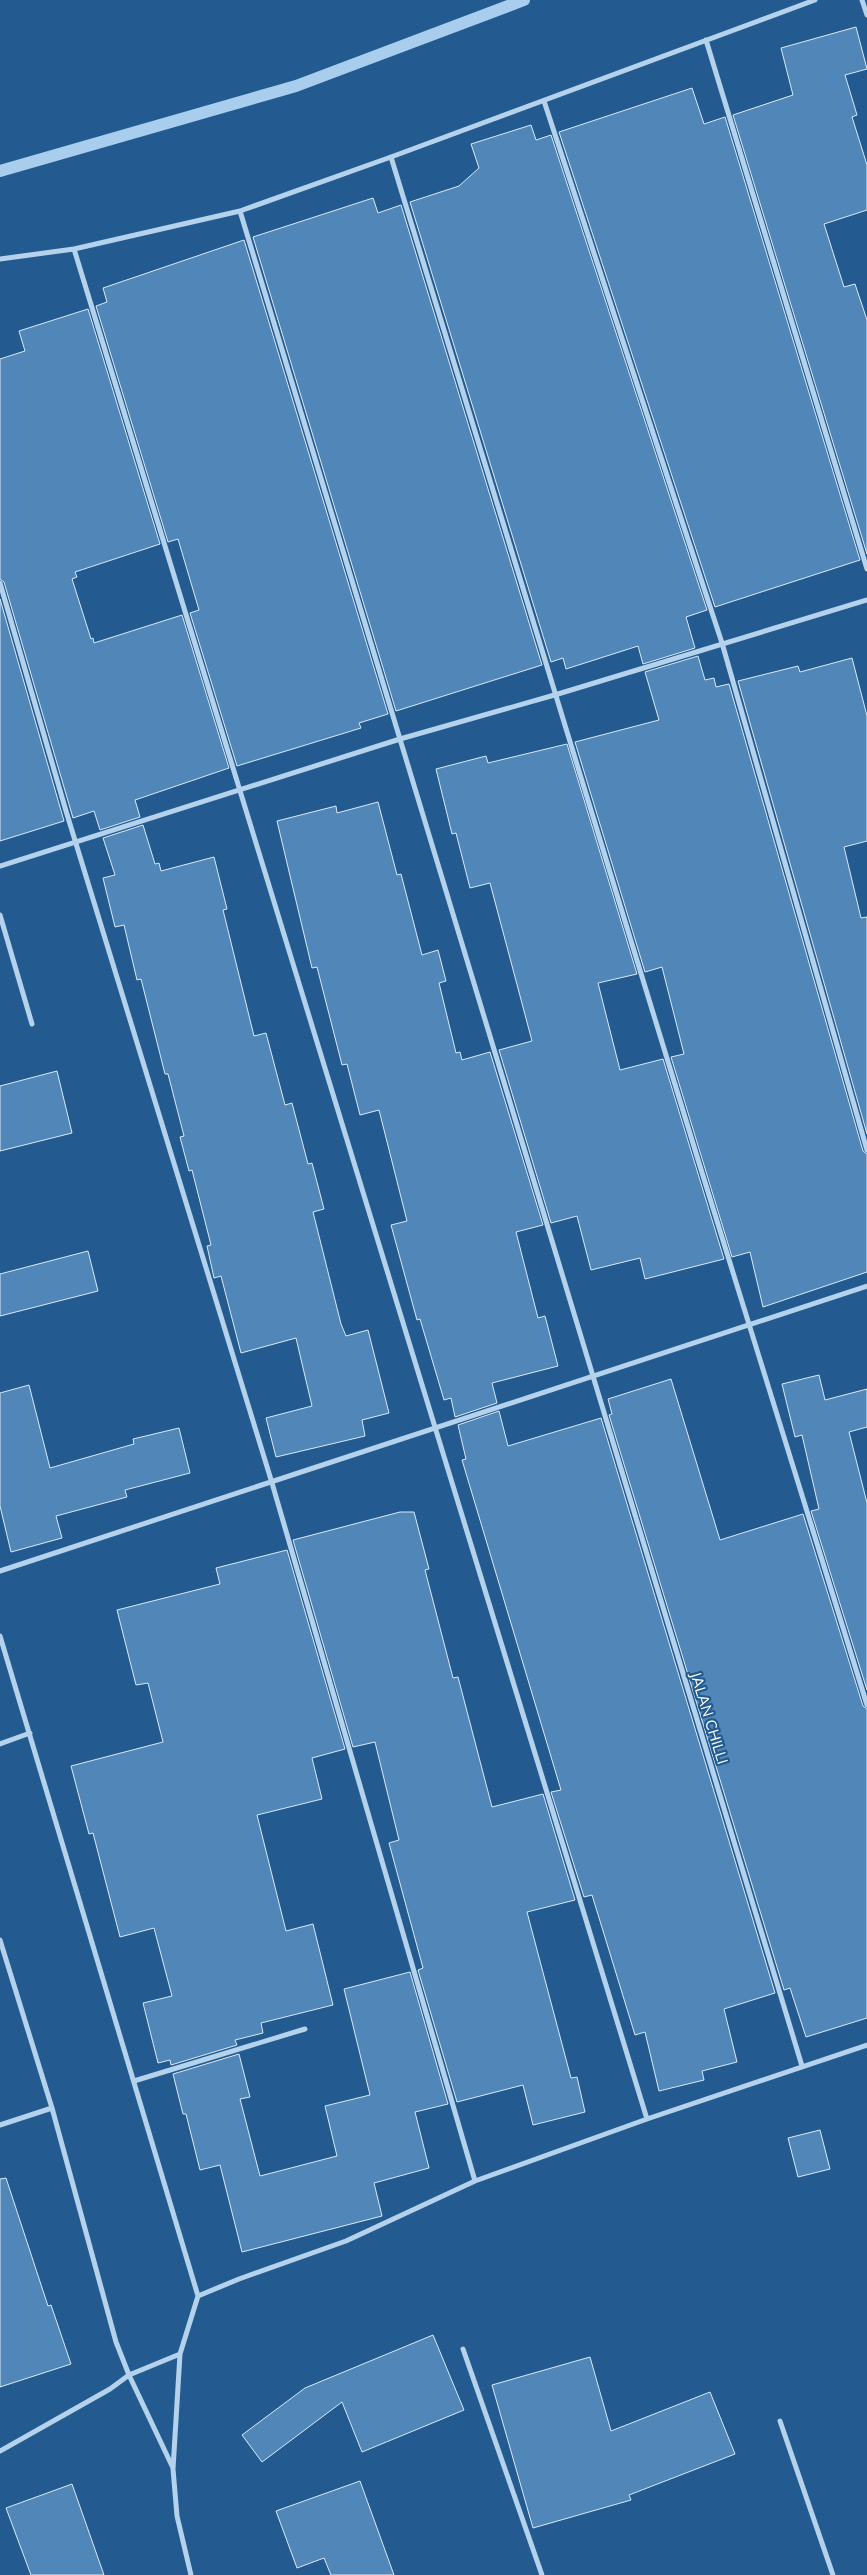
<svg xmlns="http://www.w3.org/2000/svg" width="867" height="2575" viewBox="0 0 867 2575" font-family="Mulish,sans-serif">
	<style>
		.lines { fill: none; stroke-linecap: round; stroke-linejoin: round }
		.stream { stroke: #a8cded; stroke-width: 12 }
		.building { fill: #5087b8; stroke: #d9eaf9 }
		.street { stroke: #b4d2ec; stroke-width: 5 }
		.labels { text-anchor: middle; stroke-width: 4.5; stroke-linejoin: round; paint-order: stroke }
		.street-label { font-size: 15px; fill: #fff; stroke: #235b90 }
	</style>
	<rect width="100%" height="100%" fill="#235b90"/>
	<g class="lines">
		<path class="stream" d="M 0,171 L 296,86 L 524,0"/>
	</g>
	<path class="building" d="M 856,27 L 867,69 L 845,75 L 857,115 L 852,117 L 867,165 L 867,210 L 824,224 L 844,287 L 855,284 L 867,320 L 867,554 L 733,115 L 793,95 L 781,48 Z
		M 692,88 L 704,124 L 725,117 L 860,560 L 715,607 L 559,132 Z
		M 531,125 L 536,140 L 551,135 L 707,610 L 686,617 L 695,648 L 643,664 L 638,646 L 566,669 L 563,658 L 551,662 L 410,202 L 459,186 L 479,168 L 471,144 Z
		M 373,198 L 378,213 L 401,205 L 542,665 L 396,711 L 253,237 Z
		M 244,240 L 388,714 L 359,723 L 361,728 L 237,766 L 190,613 L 199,610 L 178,539 L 168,542 L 96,306 L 107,302 L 103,288 Z
		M 88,309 L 160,544 L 75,572 L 77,577 L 72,579 L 91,639 L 93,638 L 94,643 L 182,615 L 229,768 L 135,800 L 140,817 L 100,830 L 94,811 L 73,818 L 4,582 L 0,579 L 0,359 L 25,351 L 19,331 Z
		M 0,599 L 64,821 L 0,841 Z
		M 698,656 L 705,680 L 714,678 L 716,687 L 729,684 L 863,1151 L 867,1154 L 867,1272 L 763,1307 L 750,1252 L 732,1257 L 671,1057 L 684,1054 L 662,967 L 645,972 L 575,742 L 659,720 L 645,672 Z
		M 852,658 L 867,716 L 867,841 L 844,847 L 861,918 L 867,917 L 867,1134 L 738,681 L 798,666 L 800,672 Z
		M 567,744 L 637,974 L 598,983 L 620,1070 L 663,1059 L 724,1259 L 645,1279 L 640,1258 L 591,1270 L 577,1216 L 551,1223 L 499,1050 L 532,1041 L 490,883 L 470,888 L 456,833 L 452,834 L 436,769 L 486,756 L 488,763 Z
		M 378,802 L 397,875 L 401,874 L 422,955 L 438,950 L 446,981 L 439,983 L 456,1053 L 460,1052 L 462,1060 L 490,1052 L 543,1225 L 516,1232 L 538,1318 L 545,1316 L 558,1366 L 492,1383 L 497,1403 L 455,1417 L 451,1398 L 444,1400 L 420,1319 L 417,1320 L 391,1225 L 407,1221 L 379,1110 L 360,1115 L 347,1064 L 342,1065 L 317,967 L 312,968 L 277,821 L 336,806 L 337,813 Z
		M 143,825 L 155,864 L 159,863 L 161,871 L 214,857 L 227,909 L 223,910 L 254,1036 L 266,1033 L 285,1105 L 292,1103 L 308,1164 L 312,1163 L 324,1209 L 313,1212 L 341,1324 L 346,1336 L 368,1330 L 389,1413 L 362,1420 L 365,1436 L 276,1457 L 266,1418 L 312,1406 L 296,1338 L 241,1353 L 221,1276 L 214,1278 L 207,1246 L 211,1245 L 192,1170 L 189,1171 L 180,1137 L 184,1136 L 168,1074 L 165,1074 L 141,979 L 137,980 L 124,925 L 115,927 L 103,878 L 115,875 L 103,838 Z
		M 57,1071 L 72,1133 L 0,1151 L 0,1086 Z
		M 88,1251 L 98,1291 L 0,1316 L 0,1274 Z
		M 819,1375 L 825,1400 L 867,1389 L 867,1427 L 849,1432 L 867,1503 L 867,1690 L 811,1511 L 819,1509 L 802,1435 L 795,1437 L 782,1384 Z
		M 671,1379 L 720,1540 L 803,1514 L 863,1706 L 867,1709 L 867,2018 L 806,2037 L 790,1988 L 784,1990 L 609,1415 L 612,1414 L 608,1399 Z
		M 29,1385 L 50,1468 L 134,1444 L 133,1439 L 179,1428 L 190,1473 L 125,1490 L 127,1497 L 56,1516 L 62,1538 L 11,1552 L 0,1506 L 0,1393 Z
		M 499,1411 L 508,1446 L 601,1418 L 775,1993 L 724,2009 L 737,2062 L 702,2071 L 704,2080 L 659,2091 L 645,2032 L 635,2035 L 592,1895 L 584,1897 L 551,1792 L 561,1790 L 462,1460 L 466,1459 L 458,1425 Z
		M 400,1512 L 414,1512 L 429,1569 L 425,1570 L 453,1678 L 458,1677 L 492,1807 L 543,1794 L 575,1900 L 527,1912 L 571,2078 L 577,2077 L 585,2112 L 533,2125 L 523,2085 L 457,2102 L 418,1970 L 423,1968 L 389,1843 L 399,1840 L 375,1742 L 353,1747 L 293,1540 Z
		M 287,1550 L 345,1749 L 312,1758 L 322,1799 L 257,1815 L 286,1931 L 313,1924 L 333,2005 L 261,2023 L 263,2033 L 235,2040 L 237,2045 L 171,2065 L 170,2060 L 158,2063 L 143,2003 L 172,1996 L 154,1928 L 120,1937 L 93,1833 L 89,1834 L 71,1766 L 163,1742 L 148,1683 L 136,1685 L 117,1610 L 220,1584 L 216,1568 Z
		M 410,1972 L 448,2104 L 415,2112 L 429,2168 L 374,2183 L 382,2216 L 242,2252 L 220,2165 L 200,2170 L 186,2114 L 183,2114 L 173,2074 L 239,2054 L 250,2097 L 240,2099 L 260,2176 L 337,2156 L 325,2106 L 370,2095 L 344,1989 Z
		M 820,2130 L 830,2169 L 798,2177 L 788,2138 Z
		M 6,2178 L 48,2306 L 51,2305 L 71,2364 L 0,2387 L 0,2179 Z
		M 433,2335 L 464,2410 L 362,2452 L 342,2402 L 262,2462 L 242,2435 L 305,2388 Z
		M 590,2357 L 611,2431 L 710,2392 L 735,2454 L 629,2495 L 631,2500 L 533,2528 L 492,2385 Z
		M 360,2481 L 394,2575 L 331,2575 L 324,2558 L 297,2568 L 276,2511 Z
		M 72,2484 L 104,2575 L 31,2575 L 6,2508 Z"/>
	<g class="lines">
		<path class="street" d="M 862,0 L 867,15
			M 706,40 L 867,569
			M 544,101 L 722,643 L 867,1150
			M 391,157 C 551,673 705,1190 867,1705
			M 240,211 L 802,2066
			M 74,249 L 647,2119
			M 0,259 L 74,249 L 240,211 L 391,157 L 815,0
			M 0,583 L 66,811 L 272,1483 L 475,2181
			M 0,866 L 400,739 L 558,694 L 867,600
			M 0,915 L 32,1024
			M 0,1571 L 867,1286
			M 0,1636 L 198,2296 L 180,2354 L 173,2469 L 177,2516 L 191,2575
			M 0,1744 L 30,1733
			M 0,1940 L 52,2108 L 116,2342 L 129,2375 L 173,2468
			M 134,2081 L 305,2029
			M 0,2125 L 52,2108
			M 198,2296 L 239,2279 L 346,2241 L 475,2181 L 647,2119 L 867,2045
			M 463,2349 L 542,2575
			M 780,2421 L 833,2575
			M 0,2451 L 110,2389 L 129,2375 L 180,2354"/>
	</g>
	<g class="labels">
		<g class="street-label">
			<text transform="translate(709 1718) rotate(73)" y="5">JALAN CHILLI</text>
		</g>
	</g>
</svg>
